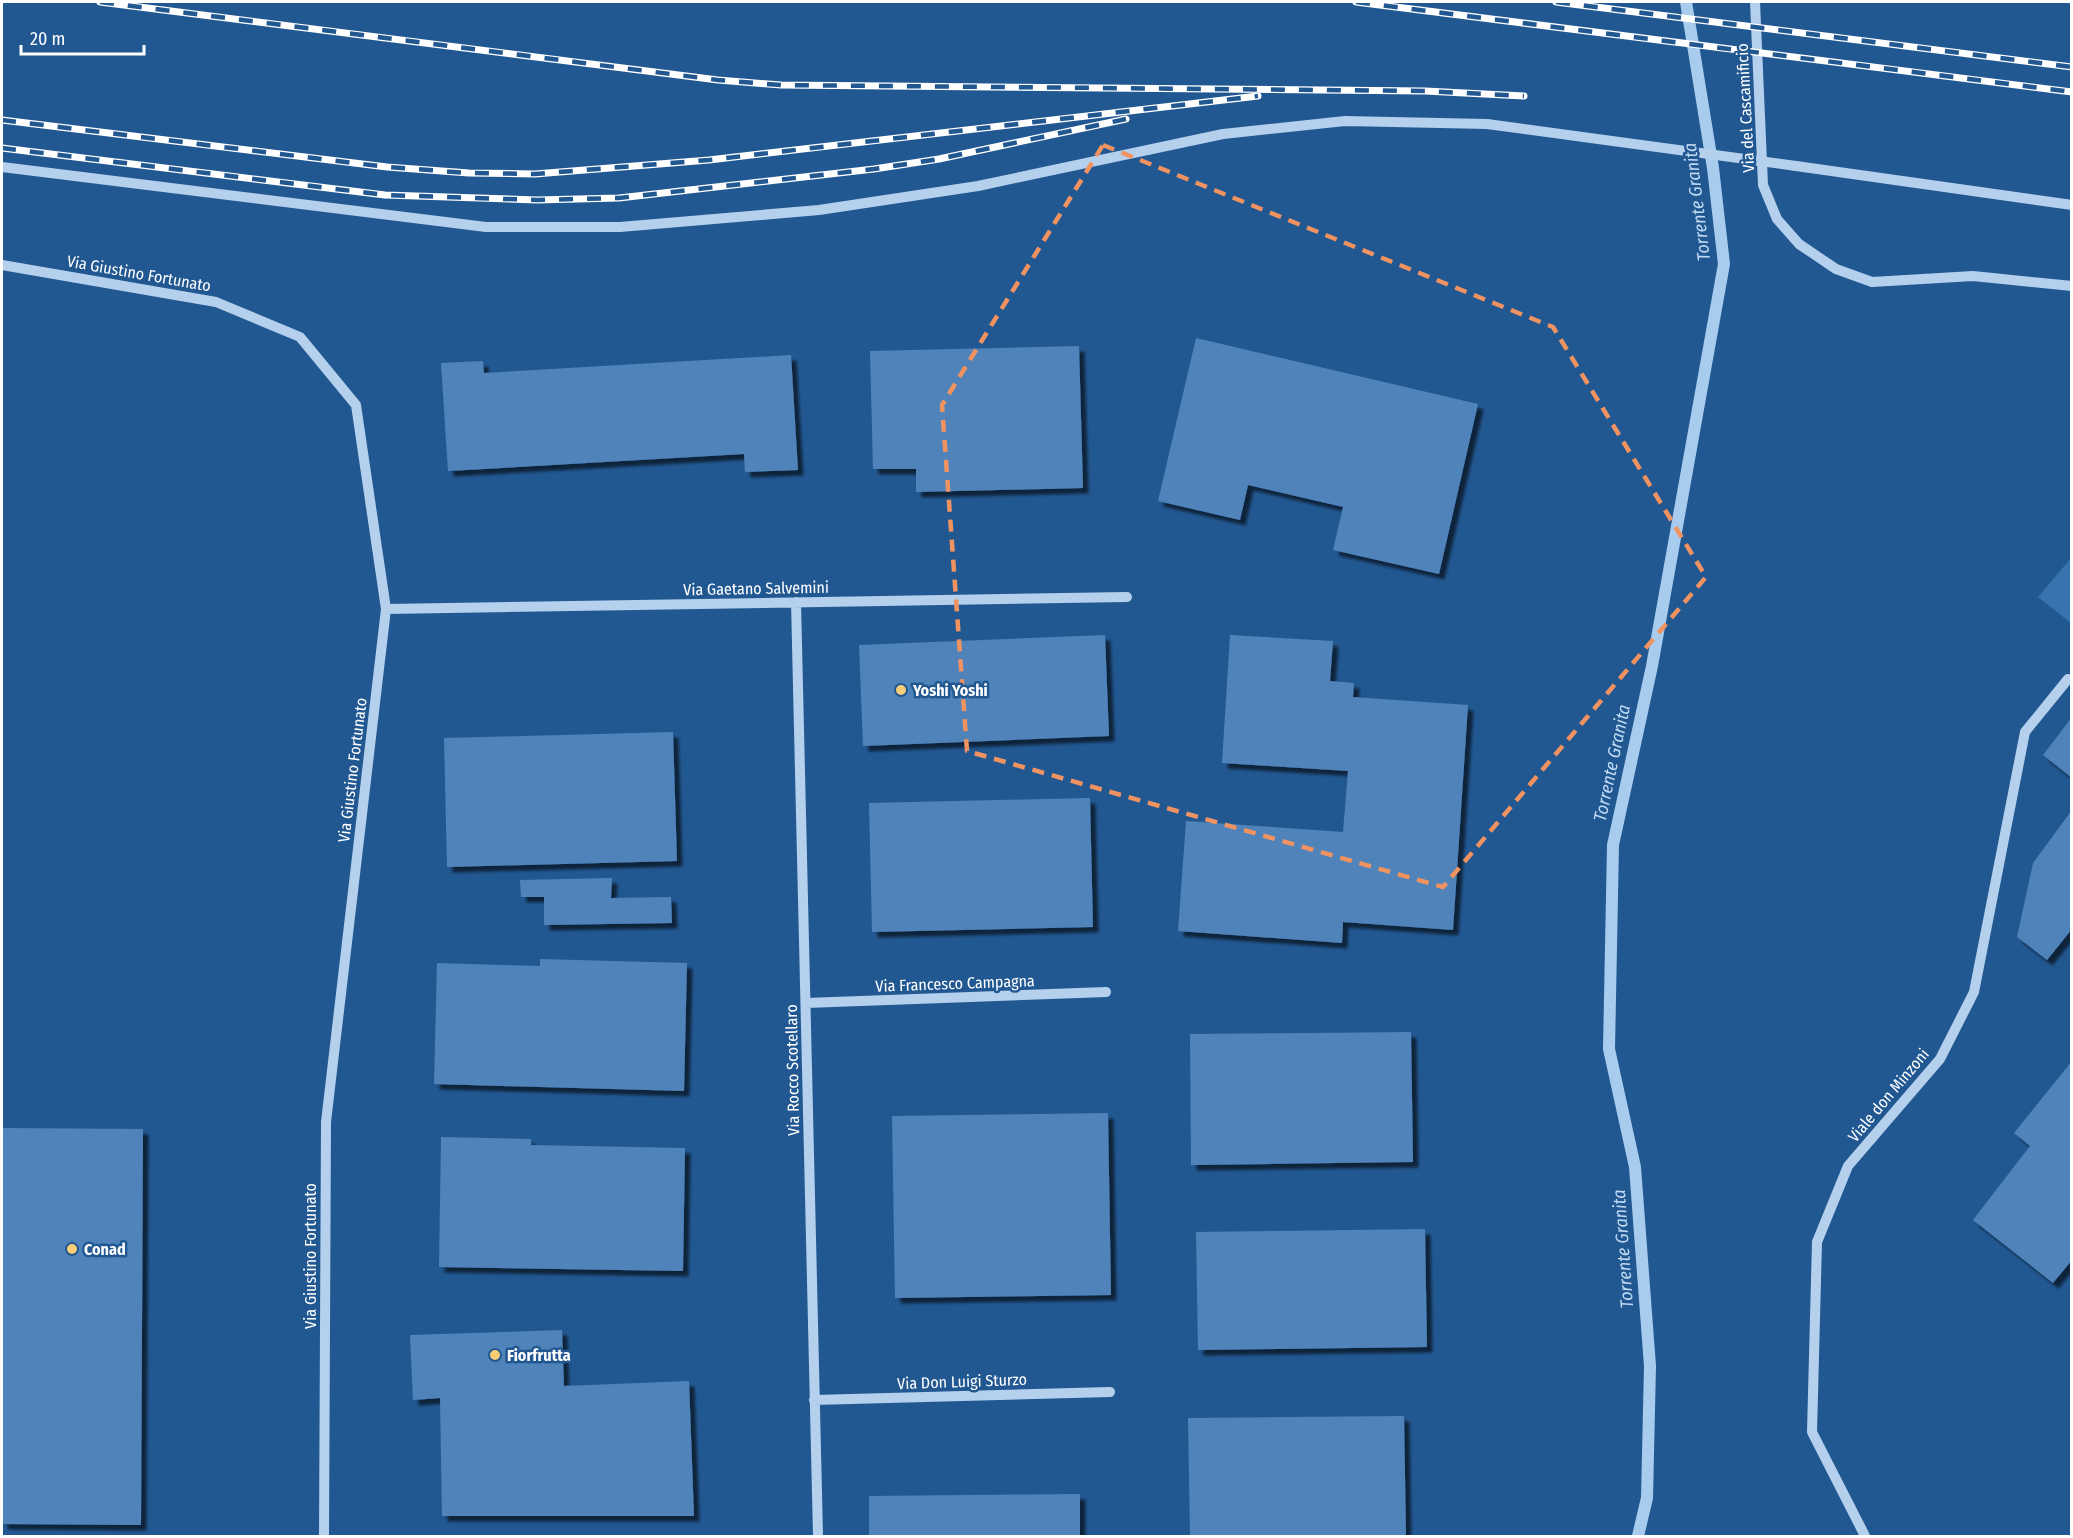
<svg xmlns="http://www.w3.org/2000/svg" width="2073" height="1538" viewBox="0 0 2073 1538" font-family="'Fira Sans Condensed',sans-serif">
	<style>
		.green { fill: #3673af }
		.lines { fill: none; stroke-linecap: round; stroke-linejoin: round }
		.stream { stroke: #a8ccee; stroke-width: 12 }
		.building { fill: #4f83ba; filter: url(#shadow) }
		.minor { stroke: #b4d0ed; stroke-width: 10 }
		.rail-casing { stroke: #fff; stroke-width: 7 }
		.rail { stroke: #225892; stroke-width: 4.5; stroke-dasharray: 14; stroke-linecap: butt }
		.minor-bridge { stroke: #b4d0ed; stroke-width: 10 }
		.marked { fill: none; stroke: #f09361; stroke-width: 4.5; stroke-dasharray: 12 8; stroke-linejoin: round }
		.poi-dot { fill: #f8cd77; stroke: #225892; stroke-width: 2 }
		.labels { text-anchor: middle; stroke-width: 5; stroke-linejoin: round; paint-order: stroke }
		.street-label { font-size: 16px; fill: #fff; stroke: #225892 }
		.poi-label { font-size: 16px; font-weight: bold; fill: #fff; stroke: #225892; text-anchor: start }
		.water-label { font-size: 18px; font-style: italic; fill: #c0daf4; stroke: #225892 }
	</style>
	<defs>
		<filter id="shadow"><feDropShadow dx="5.5" dy="5.5" stdDeviation="1.5" flood-color="#0009"/></filter>
	</defs>
	<rect width="100%" height="100%" fill="#225892"/>
	<path class="green" d="M 2071,558 L 2071,623 L 2038,597 Z"/>
	<g class="lines">
		<path class="stream" d="M 1638,1536 L 1647,1498 L 1650,1366 L 1635,1167 L 1609,1049 L 1613,845 L 1652,666 L 1724,264 L 1713,168 L 1686,2"/>
	</g>
	<path class="building" d="M 1196,338 L 1478,404 L 1439,574 L 1333,550 L 1343,507 L 1248,485 L 1240,520 L 1158,501 Z
		M 1079,346 L 1083,488 L 916,492 L 916,469 L 873,469 L 870,351 Z
		M 791,355 L 798,470 L 745,472 L 744,454 L 448,471 L 441,363 L 483,361 L 484,373 Z
		M 1105,635 L 1109,736 L 863,746 L 859,645 Z
		M 1230,635 L 1333,641 L 1330,681 L 1354,683 L 1353,697 L 1468,705 L 1453,930 L 1343,922 L 1342,943 L 1178,931 L 1186,821 L 1343,832 L 1348,771 L 1222,763 Z
		M 2072,717 L 2072,778 L 2043,755 Z
		M 673,732 L 677,861 L 447,867 L 444,738 Z
		M 1090,798 L 1093,927 L 872,932 L 869,803 Z
		M 2072,810 L 2072,929 L 2047,960 L 2017,937 L 2033,863 Z
		M 612,878 L 611,898 L 671,897 L 672,923 L 544,925 L 544,897 L 521,897 L 520,880 Z
		M 540,959 L 687,963 L 684,1091 L 434,1084 L 437,963 L 540,966 Z
		M 1411,1032 L 1413,1162 L 1191,1165 L 1190,1034 Z
		M 2072,1061 L 2072,1260 L 2053,1283 L 1973,1220 L 2030,1146 L 2014,1133 Z
		M 1108,1113 L 1111,1295 L 895,1298 L 892,1116 Z
		M 2,1128 L 143,1129 L 141,1525 L 2,1524 Z
		M 441,1137 L 531,1139 L 531,1145 L 685,1148 L 683,1271 L 439,1267 Z
		M 1425,1229 L 1427,1347 L 1198,1350 L 1196,1232 Z
		M 562,1330 L 564,1386 L 689,1381 L 694,1516 L 442,1516 L 440,1398 L 413,1400 L 410,1335 Z
		M 1404,1416 L 1406,1536 L 1190,1536 L 1188,1418 Z
		M 1080,1494 L 1080,1536 L 869,1536 L 869,1496 Z"/>
	<g class="lines">
		<path class="minor" d="M 1755,2 L 1763,185 L 1777,219 L 1799,244 L 1836,269 L 1872,282 L 1973,276 L 2072,286
			M 1796,166 L 2072,205
			M 2,167 L 486,227 L 620,227 L 819,210 L 978,186 L 1223,134 L 1345,121 L 1487,124
			M 2,265 L 216,302 L 300,337 L 356,405 L 386,609 L 326,1122 L 324,1536
			M 796,602 L 818,1536
			M 386,609 L 1127,597
			M 806,1003 L 1106,992
			M 814,1400 L 1110,1392
			M 1865,1536 L 1812,1432 L 1817,1242 L 1848,1166 L 1940,1059 L 1974,992 L 2025,732 L 2068,679"/>
		<g class="rail-casing">
			<path id="rail" d="M 100,2 L 718,80 L 781,85 L 1425,91 L 1524,96
				M 1356,2 L 2072,92
				M 1556,2 L 2072,67
				M 2,120 L 387,167 L 469,173 L 535,174 L 709,160 L 1258,96
				M 2,148 L 385,195 L 537,200 L 619,198 L 874,169 L 939,159 L 1126,119"/>
		</g>
		<use href="#rail" class="rail"/>
		<path class="minor-bridge" d="M 1487,124 L 1796,166"/>
	</g>
	<path class="marked" d="M 1103,145 L 1553,327 L 1706,577 L 1443,887 L 967,751 L 942,405 Z"/>
	<g class="poi-dot">
		<circle cx="901" cy="690" r="6"/>
		<circle cx="72" cy="1249" r="6"/>
		<circle cx="495" cy="1355" r="6"/>
	</g>
	<g class="labels">
		<g class="street-label">
			<text transform="translate(1745 108) rotate(-93)" y="6">Via del Cascamificio</text>
			<text transform="translate(139 273) rotate(10)" y="6">Via Giustino Fortunato</text>
			<text transform="translate(756 588) rotate(-1)" y="6">Via Gaetano Salvemini</text>
			<text transform="translate(352 770) rotate(-83)" y="6">Via Giustino Fortunato</text>
			<text transform="translate(955 983) rotate(-2)" y="6">Via Francesco Campagna</text>
			<text transform="translate(792 1070) rotate(-91)" y="6">Via Rocco Scotellaro</text>
			<text transform="translate(1888 1095) rotate(-50)" y="6">Viale don Minzoni</text>
			<text transform="translate(310 1256) rotate(-90)" y="6">Via Giustino Fortunato</text>
			<text transform="translate(962 1381) rotate(-2)" y="6">Via Don Luigi Sturzo</text>
		</g>
		<g class="poi-label">
			<text x="913" y="696">Yoshi Yoshi</text>
			<text x="84" y="1255">Conad</text>
			<text x="507" y="1361">Fiorfrutta</text>
		</g>
		<g class="water-label">
			<text transform="translate(1697 202) rotate(-97)" y="6">Torrente Granita</text>
			<text transform="translate(1612 763) rotate(-78)" y="6">Torrente Granita</text>
			<text transform="translate(1623 1249) rotate(-94)" y="6">Torrente Granita</text>
		</g>
	</g>
	<rect width="2073" height="1538" fill="none" stroke="#ffffff" stroke-width="6"/>
	<path d="M21 45v9h123v-9" fill="none" stroke="#ffffff" stroke-width="3"/>
	<text x="30" y="45" font-size="18" fill="#ffffff" stroke="#225892" stroke-width="4.5" paint-order="stroke">20 m</text>
</svg>
